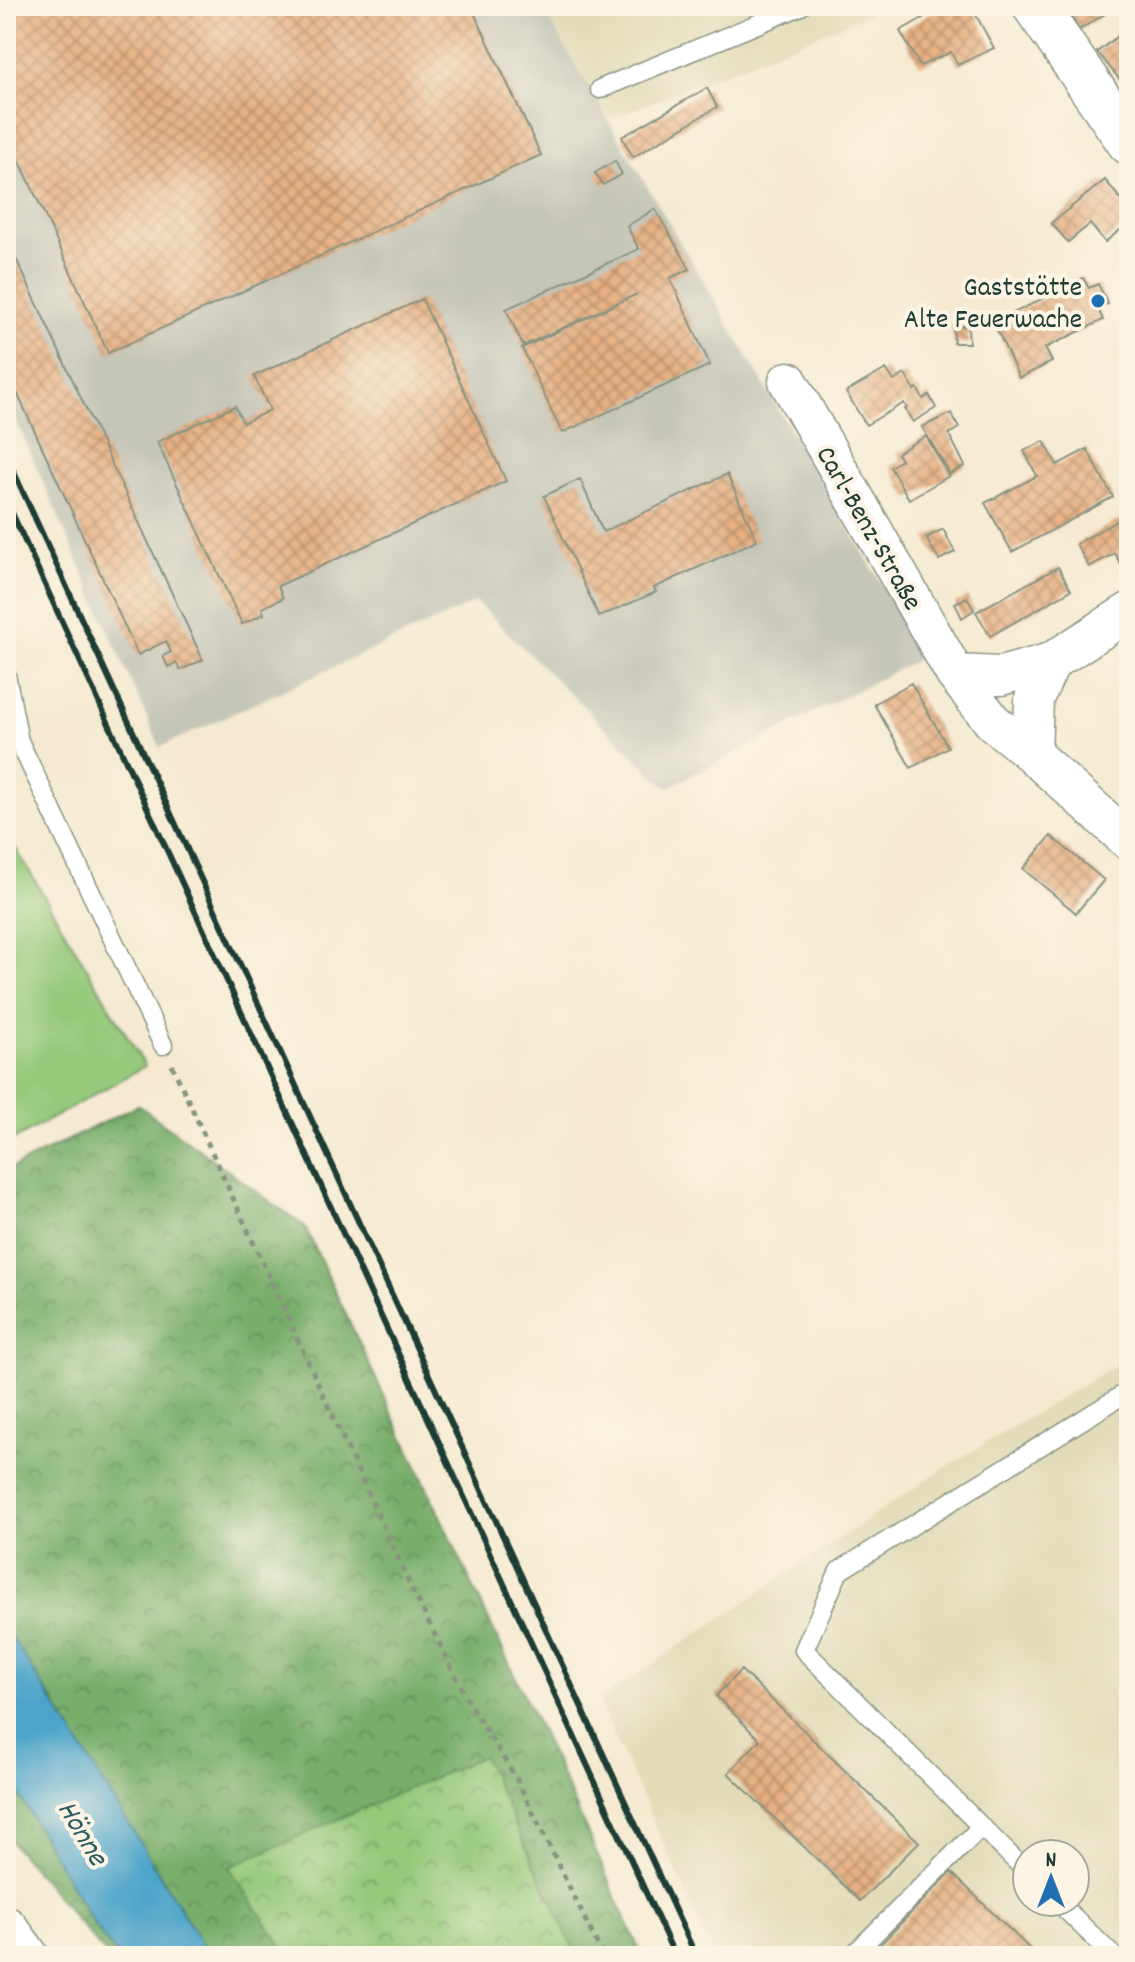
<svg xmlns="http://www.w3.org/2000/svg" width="1135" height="1962" viewBox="0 0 1135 1962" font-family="Dekko,sans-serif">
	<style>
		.built { fill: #e2dcba; fill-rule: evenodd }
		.industrial { fill: #c5c5b8 }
		.forest { fill: url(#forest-crowns); stroke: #4c754f; stroke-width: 2 }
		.park { fill: url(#park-crowns); stroke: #5a8357; stroke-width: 2 }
		.pitch { fill: #96c97a; stroke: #5a8357; stroke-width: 2 }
		.water { fill: #4ea4ca; stroke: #36707f; stroke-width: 2 }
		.building { fill: url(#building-cross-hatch) }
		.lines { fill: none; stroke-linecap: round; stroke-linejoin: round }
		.service-casing { stroke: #8a9482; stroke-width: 21 }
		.minor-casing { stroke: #8a9482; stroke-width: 41 }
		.secondary-casing { stroke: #8a9482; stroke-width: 47 }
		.primary-casing { stroke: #8a9482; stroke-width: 47 }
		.path { stroke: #8a9482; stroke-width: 5; stroke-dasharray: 6 6; stroke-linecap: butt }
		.service { stroke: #fff; stroke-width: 18 }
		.minor { stroke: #fff; stroke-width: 38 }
		.secondary { stroke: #fff; stroke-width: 44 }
		.primary { stroke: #fff; stroke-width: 44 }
		.rail { stroke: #1f3d34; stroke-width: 6 }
		.poi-dot { fill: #1f6fb2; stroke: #fcf5e5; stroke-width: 3 }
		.labels { text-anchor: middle; stroke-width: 8; stroke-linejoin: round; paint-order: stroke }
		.poi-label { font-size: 28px; fill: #1f3d34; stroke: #fcf5e5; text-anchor: end }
		.street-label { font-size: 28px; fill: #1f3d34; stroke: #fcf5e5 }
		.water-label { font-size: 30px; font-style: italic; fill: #2d5c61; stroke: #fcf5e5 }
	</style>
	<defs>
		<pattern id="forest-crowns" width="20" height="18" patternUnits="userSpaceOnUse" patternTransform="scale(2)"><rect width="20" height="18" fill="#78ad6a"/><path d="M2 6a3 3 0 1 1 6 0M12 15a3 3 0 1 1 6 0" fill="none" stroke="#628e58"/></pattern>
		<pattern id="park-crowns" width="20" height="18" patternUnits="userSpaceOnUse" patternTransform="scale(2)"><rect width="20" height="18" fill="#96c97a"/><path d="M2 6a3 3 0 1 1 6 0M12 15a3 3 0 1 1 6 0" fill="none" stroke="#7aa465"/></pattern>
		<pattern id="building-cross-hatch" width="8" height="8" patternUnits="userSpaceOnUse" patternTransform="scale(2)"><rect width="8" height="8" fill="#e7b082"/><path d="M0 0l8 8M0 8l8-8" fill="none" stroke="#bb906b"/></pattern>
	</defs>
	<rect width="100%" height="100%" fill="#fcf5e5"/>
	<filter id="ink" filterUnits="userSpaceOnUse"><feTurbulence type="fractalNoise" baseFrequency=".0125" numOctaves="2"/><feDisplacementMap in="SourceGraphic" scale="16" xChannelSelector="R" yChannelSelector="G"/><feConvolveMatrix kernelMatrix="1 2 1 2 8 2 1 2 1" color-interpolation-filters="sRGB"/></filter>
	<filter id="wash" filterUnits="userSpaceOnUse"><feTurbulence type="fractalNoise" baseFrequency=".006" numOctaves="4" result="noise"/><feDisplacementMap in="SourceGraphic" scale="32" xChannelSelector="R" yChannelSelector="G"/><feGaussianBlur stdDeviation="1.8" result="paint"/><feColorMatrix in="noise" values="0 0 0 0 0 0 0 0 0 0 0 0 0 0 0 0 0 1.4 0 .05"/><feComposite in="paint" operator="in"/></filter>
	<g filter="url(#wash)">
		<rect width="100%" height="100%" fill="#f5ead1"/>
		<path class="built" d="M 541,6 L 889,6 L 608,120 Z
			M 1129,1357 L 1129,1956 L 715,1956 L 598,1701 L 938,1472 ZM 1027,1854 L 1075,1854 L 1075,1902 L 1027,1902 Z"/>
		<path class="industrial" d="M 6,6 L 541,6 L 924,656 L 667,788 L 476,602 L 160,747 L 6,398 Z"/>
		<path class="forest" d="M 138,1105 L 305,1227 L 571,1796 L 642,1956 L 107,1956 L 6,1836 L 6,1171 Z"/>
		<path class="park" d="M 483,1756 L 577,1956 L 288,1956 L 229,1867 Z"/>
		<path class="pitch" d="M 6,832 L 145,1066 L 6,1144 Z"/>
		<path class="water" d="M 6,1629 L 63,1717 L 202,1944 L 212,1956 L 118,1956 L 98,1931 L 6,1773 Z"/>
		<g id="blocks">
			<path class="building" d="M 6,6 L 471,6 L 541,155 L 108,353 L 6,131 Z
				M 944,6 L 971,6 L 994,48 L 958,65 L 951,52 L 920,66 L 900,31 Z
				M 1066,6 L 1113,6 L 1114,8 L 1079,30 Z
				M 1127,29 L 1129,76 L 1121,81 L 1097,52 Z
				M 707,88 L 717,107 L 633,157 L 622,137 Z
				M 615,161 L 622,174 L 603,185 L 595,173 Z
				M 1105,180 L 1129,209 L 1129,223 L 1105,242 L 1090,224 L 1068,242 L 1051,223 Z
				M 655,209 L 690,269 L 670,278 L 710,365 L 562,433 L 522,348 L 637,294 L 523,346 L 506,309 L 639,249 L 627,226 Z
				M 6,237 L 203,660 L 180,670 L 176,663 L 168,667 L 163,656 L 171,652 L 166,641 L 138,655 L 6,369 Z
				M 1083,278 L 1089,288 L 1098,284 L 1108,304 L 1098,308 L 1103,320 L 1045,348 L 1052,362 L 1019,378 L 994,323 Z
				M 422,299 L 506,481 L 278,586 L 283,598 L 262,608 L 264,614 L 242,624 L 157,442 L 235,406 L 243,423 L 270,410 L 254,376 Z
				M 953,326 L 968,326 L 969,343 L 954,343 Z
				M 886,369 L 894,381 L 905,374 L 914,390 L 917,388 L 923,399 L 929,395 L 936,408 L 913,422 L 905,409 L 907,408 L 904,403 L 866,425 L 846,392 Z
				M 951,413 L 959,428 L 949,434 L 965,466 L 950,474 L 922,427 Z
				M 926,436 L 949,476 L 909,499 L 890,467 L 901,460 L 897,453 Z
				M 1044,441 L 1057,465 L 1087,449 L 1113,497 L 1012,552 L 985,503 L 1037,476 L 1024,451 Z
				M 727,474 L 757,540 L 654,588 L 656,592 L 599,617 L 544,496 L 580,479 L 603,532 Z
				M 1124,517 L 1129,525 L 1129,558 L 1120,563 L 1115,553 L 1089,567 L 1076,544 Z
				M 943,529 L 955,552 L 939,560 L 926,538 Z
				M 1058,567 L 1071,590 L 990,636 L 976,612 Z
				M 967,597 L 974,610 L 962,618 L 955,603 Z
				M 911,683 L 948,747 L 911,768 L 874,704 Z
				M 1051,836 L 1104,880 L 1076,913 L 1023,869 Z
				M 741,1670 L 919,1842 L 860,1901 L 728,1773 L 760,1740 L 716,1696 Z
				M 951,1872 L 1037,1956 L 869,1956 Z"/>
		</g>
	</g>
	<g filter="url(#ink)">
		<use href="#blocks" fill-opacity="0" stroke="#8a9482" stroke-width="2"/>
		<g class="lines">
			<g class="service-casing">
				<path id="service" d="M 600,89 L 801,6
					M 6,674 L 19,741 L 163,1045
					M 1027,1872 L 804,1650 L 839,1571 L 1129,1391
					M 1058,1902 L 1113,1956
					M 852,1956 L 981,1827"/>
			</g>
			<g class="minor-casing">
				<path id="minor" d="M 788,381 L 955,674 L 993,722 L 1032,754
					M 1051,662 L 1034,699 L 1032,754 L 1129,841
					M 955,674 L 1001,676 L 1051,662 L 1129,612"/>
			</g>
			<g class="secondary-casing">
				<path id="secondary" d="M 1035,6 L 1129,142"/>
			</g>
			<g class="primary-casing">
				<path id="primary" d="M 6,1929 L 26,1956"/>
			</g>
			<path class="path" d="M 172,1065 L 412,1589 L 470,1705 L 515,1776 L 603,1956"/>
			<use href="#service" class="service"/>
			<use href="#minor" class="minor"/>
			<use href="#secondary" class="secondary"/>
			<use href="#primary" class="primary"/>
			<path class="rail" d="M 6,455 L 696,1956
				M 6,500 L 675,1956"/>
		</g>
	</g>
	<circle class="poi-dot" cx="1098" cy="301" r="8"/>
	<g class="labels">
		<g class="poi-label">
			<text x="1082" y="295">Gaststätte<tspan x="1082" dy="32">Alte Feuerwache</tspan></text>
		</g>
		<g class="street-label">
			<text transform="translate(871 527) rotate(60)" y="10">Carl-Benz-Straße</text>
		</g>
		<g class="water-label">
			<text transform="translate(84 1832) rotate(59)" y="10">Hönne</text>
		</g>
	</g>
	<rect width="1135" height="1962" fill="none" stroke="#fcf5e5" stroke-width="32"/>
	<g transform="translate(1051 1878)"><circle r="38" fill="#fcf5e5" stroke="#a4ab9e" stroke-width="2"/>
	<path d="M0-6L14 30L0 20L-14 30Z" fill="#1f6fb2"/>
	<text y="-12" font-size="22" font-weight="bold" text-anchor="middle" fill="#1f3d34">N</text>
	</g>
</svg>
